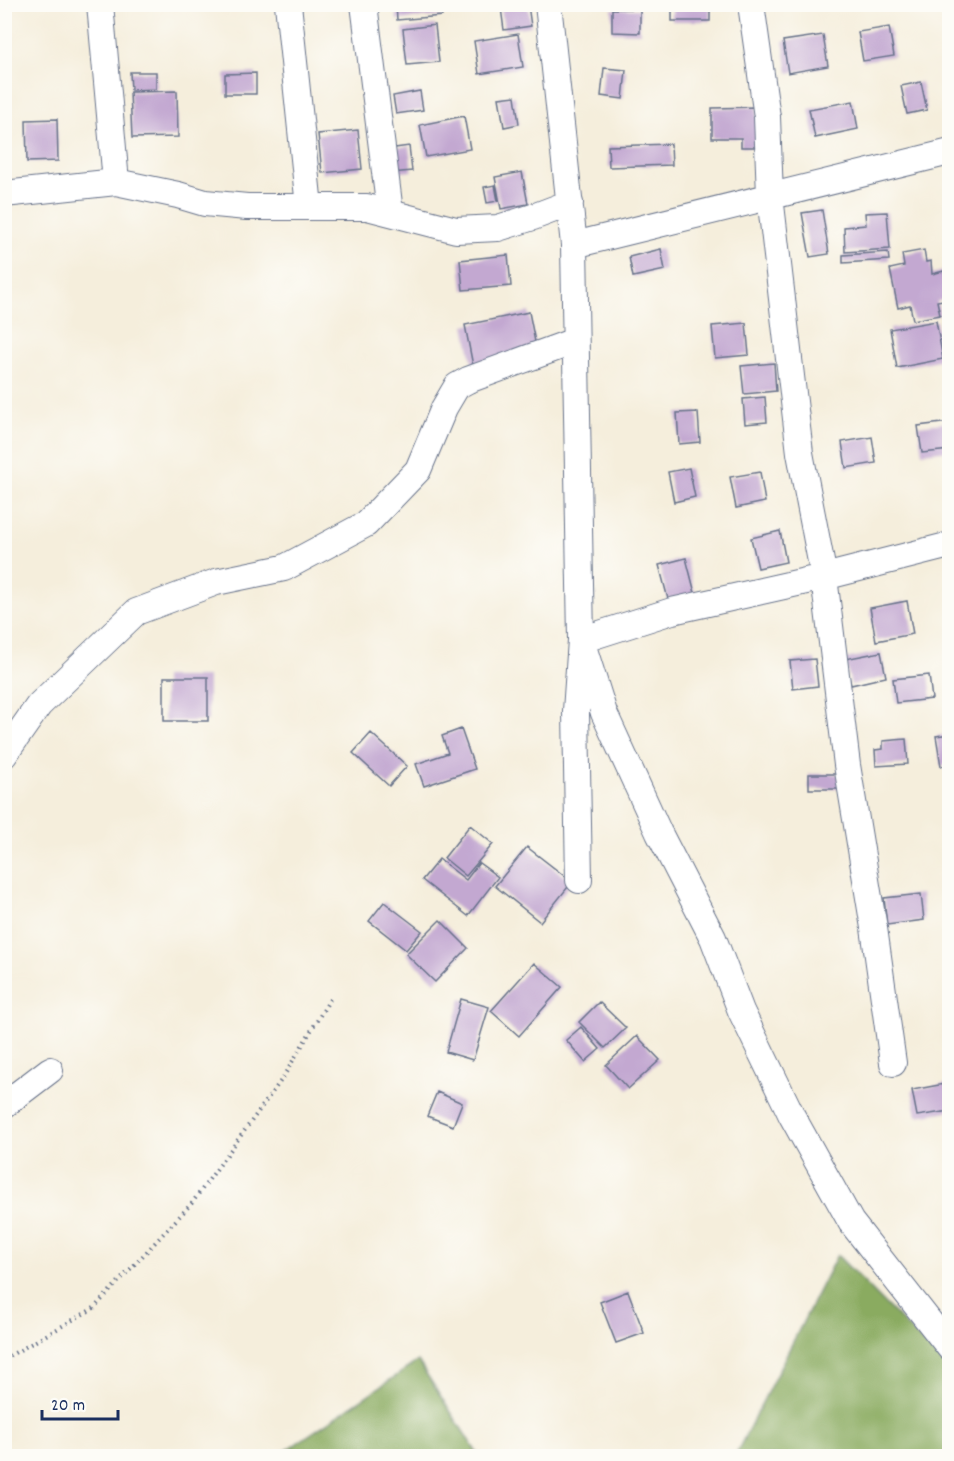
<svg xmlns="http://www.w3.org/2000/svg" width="954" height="1461" viewBox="0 0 954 1461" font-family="Dekko,sans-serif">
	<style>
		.forest { fill: #8aab60; stroke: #526d5f; stroke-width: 1.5 }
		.building { fill: #c3a8d1 }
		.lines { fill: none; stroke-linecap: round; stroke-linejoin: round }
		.minor-casing { stroke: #67728a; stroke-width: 28 }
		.path { stroke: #67728a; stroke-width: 4; stroke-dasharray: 1.5 4.5; stroke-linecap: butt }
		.minor { stroke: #fff; stroke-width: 26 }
	</style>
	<rect width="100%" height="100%" fill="#fdfcf7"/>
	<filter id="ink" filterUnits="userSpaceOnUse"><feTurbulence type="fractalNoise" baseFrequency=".0167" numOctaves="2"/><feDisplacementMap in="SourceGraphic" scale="12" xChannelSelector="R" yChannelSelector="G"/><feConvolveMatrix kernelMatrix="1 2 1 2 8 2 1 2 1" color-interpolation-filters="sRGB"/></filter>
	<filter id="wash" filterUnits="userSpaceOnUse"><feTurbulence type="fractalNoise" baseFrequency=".008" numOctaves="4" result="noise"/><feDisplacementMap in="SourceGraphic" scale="24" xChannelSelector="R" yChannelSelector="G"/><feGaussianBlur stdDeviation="1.35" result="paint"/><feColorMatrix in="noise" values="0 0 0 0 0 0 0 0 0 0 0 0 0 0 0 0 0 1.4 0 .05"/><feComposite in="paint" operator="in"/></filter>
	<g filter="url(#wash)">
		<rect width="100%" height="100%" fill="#f5eedc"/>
		<path class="forest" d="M 837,1255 L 949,1369 L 949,1456 L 735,1456 Z
			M 418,1361 L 479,1456 L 278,1456 Z"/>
		<g id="blocks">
			<path class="building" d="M 396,4 L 441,4 L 442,16 L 397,20 Z
				M 672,4 L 710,4 L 710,21 L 672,21 Z
				M 528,5 L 531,26 L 504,30 L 501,8 Z
				M 612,9 L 640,9 L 640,33 L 612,32 Z
				M 435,25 L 439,62 L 407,65 L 403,29 Z
				M 889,27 L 894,56 L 863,61 L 858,32 Z
				M 518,34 L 523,67 L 479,74 L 474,41 Z
				M 823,35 L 828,66 L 788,73 L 783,41 Z
				M 604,68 L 626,70 L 623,99 L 601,96 Z
				M 130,72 L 156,72 L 156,89 L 131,90 Z
				M 256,73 L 256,94 L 225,94 L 225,74 Z
				M 921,82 L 927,110 L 907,114 L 901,86 Z
				M 177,91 L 178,137 L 132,138 L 130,92 Z
				M 420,91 L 423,110 L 396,114 L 393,96 Z
				M 515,96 L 519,124 L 504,127 L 499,98 Z
				M 853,101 L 858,129 L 815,138 L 809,109 Z
				M 757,107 L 757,147 L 741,147 L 741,138 L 712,138 L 712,108 Z
				M 464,116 L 470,149 L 426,157 L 420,125 Z
				M 57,119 L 58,161 L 27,162 L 26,120 Z
				M 358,130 L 362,169 L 322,173 L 318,134 Z
				M 671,144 L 672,165 L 609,167 L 608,146 Z
				M 409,146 L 412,171 L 391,173 L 388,149 Z
				M 522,172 L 528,204 L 501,209 L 495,177 Z
				M 495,185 L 498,201 L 487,203 L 484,187 Z
				M 822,210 L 829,254 L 810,257 L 802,213 Z
				M 887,212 L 890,249 L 845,252 L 844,227 L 866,225 L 865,213 Z
				M 661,249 L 665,270 L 633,277 L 629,257 Z
				M 924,250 L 926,262 L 931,261 L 932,274 L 944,271 L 949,299 L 937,301 L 940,315 L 913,320 L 910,305 L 898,308 L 890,269 L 904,266 L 902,254 Z
				M 888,252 L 889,260 L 843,263 L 843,255 Z
				M 508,255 L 511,286 L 463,290 L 460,260 Z
				M 529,312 L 537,352 L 473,366 L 465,325 Z
				M 936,321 L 943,359 L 897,368 L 890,329 Z
				M 746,323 L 749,355 L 715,358 L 712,326 Z
				M 945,355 L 950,355 L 950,376 L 948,376 Z
				M 774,363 L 776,391 L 744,394 L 741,366 Z
				M 765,397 L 767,422 L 745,424 L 743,399 Z
				M 698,412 L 700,442 L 679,444 L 677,413 Z
				M 950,422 L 950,450 L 922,453 L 918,426 Z
				M 872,437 L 876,463 L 846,468 L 842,442 Z
				M 689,468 L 695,497 L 674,502 L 668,472 Z
				M 760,472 L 765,502 L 736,508 L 730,477 Z
				M 780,531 L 786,562 L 758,568 L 751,538 Z
				M 686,558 L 695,593 L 668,599 L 659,565 Z
				M 907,601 L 913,634 L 876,641 L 870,608 Z
				M 881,652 L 886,677 L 851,685 L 845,659 Z
				M 815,659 L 818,686 L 793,689 L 790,661 Z
				M 929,675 L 932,699 L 896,703 L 893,679 Z
				M 164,677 L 208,677 L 208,721 L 164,721 Z
				M 461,729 L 475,769 L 424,786 L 416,764 L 448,753 L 442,736 Z
				M 371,733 L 407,766 L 389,786 L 353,753 Z
				M 950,734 L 950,765 L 941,766 L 936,736 Z
				M 906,739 L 908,764 L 876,766 L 875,750 L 883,749 L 883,741 Z
				M 809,774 L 839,774 L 839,789 L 809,789 Z
				M 470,825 L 493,844 L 466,876 L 444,858 Z
				M 527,847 L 572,882 L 540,922 L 495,886 Z
				M 439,859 L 466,880 L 479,863 L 498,877 L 468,916 L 422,880 Z
				M 921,894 L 924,920 L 887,925 L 884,898 Z
				M 384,902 L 422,931 L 406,950 L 369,921 Z
				M 440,920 L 468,948 L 435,982 L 406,954 Z
				M 534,963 L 562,987 L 519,1036 L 491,1011 Z
				M 461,999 L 489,1007 L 473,1060 L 446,1052 Z
				M 599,1002 L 626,1028 L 605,1048 L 579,1022 Z
				M 581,1027 L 600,1049 L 585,1062 L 566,1040 Z
				M 637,1036 L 660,1060 L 628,1089 L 606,1065 Z
				M 950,1083 L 950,1111 L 917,1116 L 912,1090 Z
				M 437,1092 L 462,1103 L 453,1126 L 427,1116 Z
				M 628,1291 L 644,1333 L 616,1343 L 600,1302 Z"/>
		</g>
	</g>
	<g filter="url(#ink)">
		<use href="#blocks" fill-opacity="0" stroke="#67728a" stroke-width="1.5"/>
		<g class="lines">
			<g class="minor-casing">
				<path id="minor" d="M 100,4 L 116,182
					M 288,4 L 309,207
					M 364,4 L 390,212
					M 548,4 L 574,245 L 581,640 L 576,711 L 579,880
					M 751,4 L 767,117 L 770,196 L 800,453 L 824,577 L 847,765 L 874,928 L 893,1063
					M 4,194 L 116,182 L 178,195 L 205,203 L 247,207 L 367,207 L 456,230 L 498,228 L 533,217 L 570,203
					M 574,245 L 950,152
					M 950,545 L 824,577 L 672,611 L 581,640 L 604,713 L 659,833 L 713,938 L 741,1011 L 792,1116 L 851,1222 L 950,1348
					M 4,755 L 39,705 L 136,612 L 216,582 L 284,568 L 366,524 L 418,470 L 444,408 L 457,386 L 468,380 L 575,341
					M 4,1105 L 50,1070"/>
			</g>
			<path class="path" d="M 4,1359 L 94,1308 L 192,1203 L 282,1079 L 330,999"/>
			<use href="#minor" class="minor"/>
		</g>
	</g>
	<rect width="954" height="1461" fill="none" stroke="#fdfcf7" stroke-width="24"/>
	<path d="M42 1410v9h76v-9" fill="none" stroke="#1b2f5e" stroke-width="3"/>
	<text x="51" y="1410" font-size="18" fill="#1b2f5e" stroke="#fdfcf7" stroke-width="4.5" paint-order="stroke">20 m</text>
</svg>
